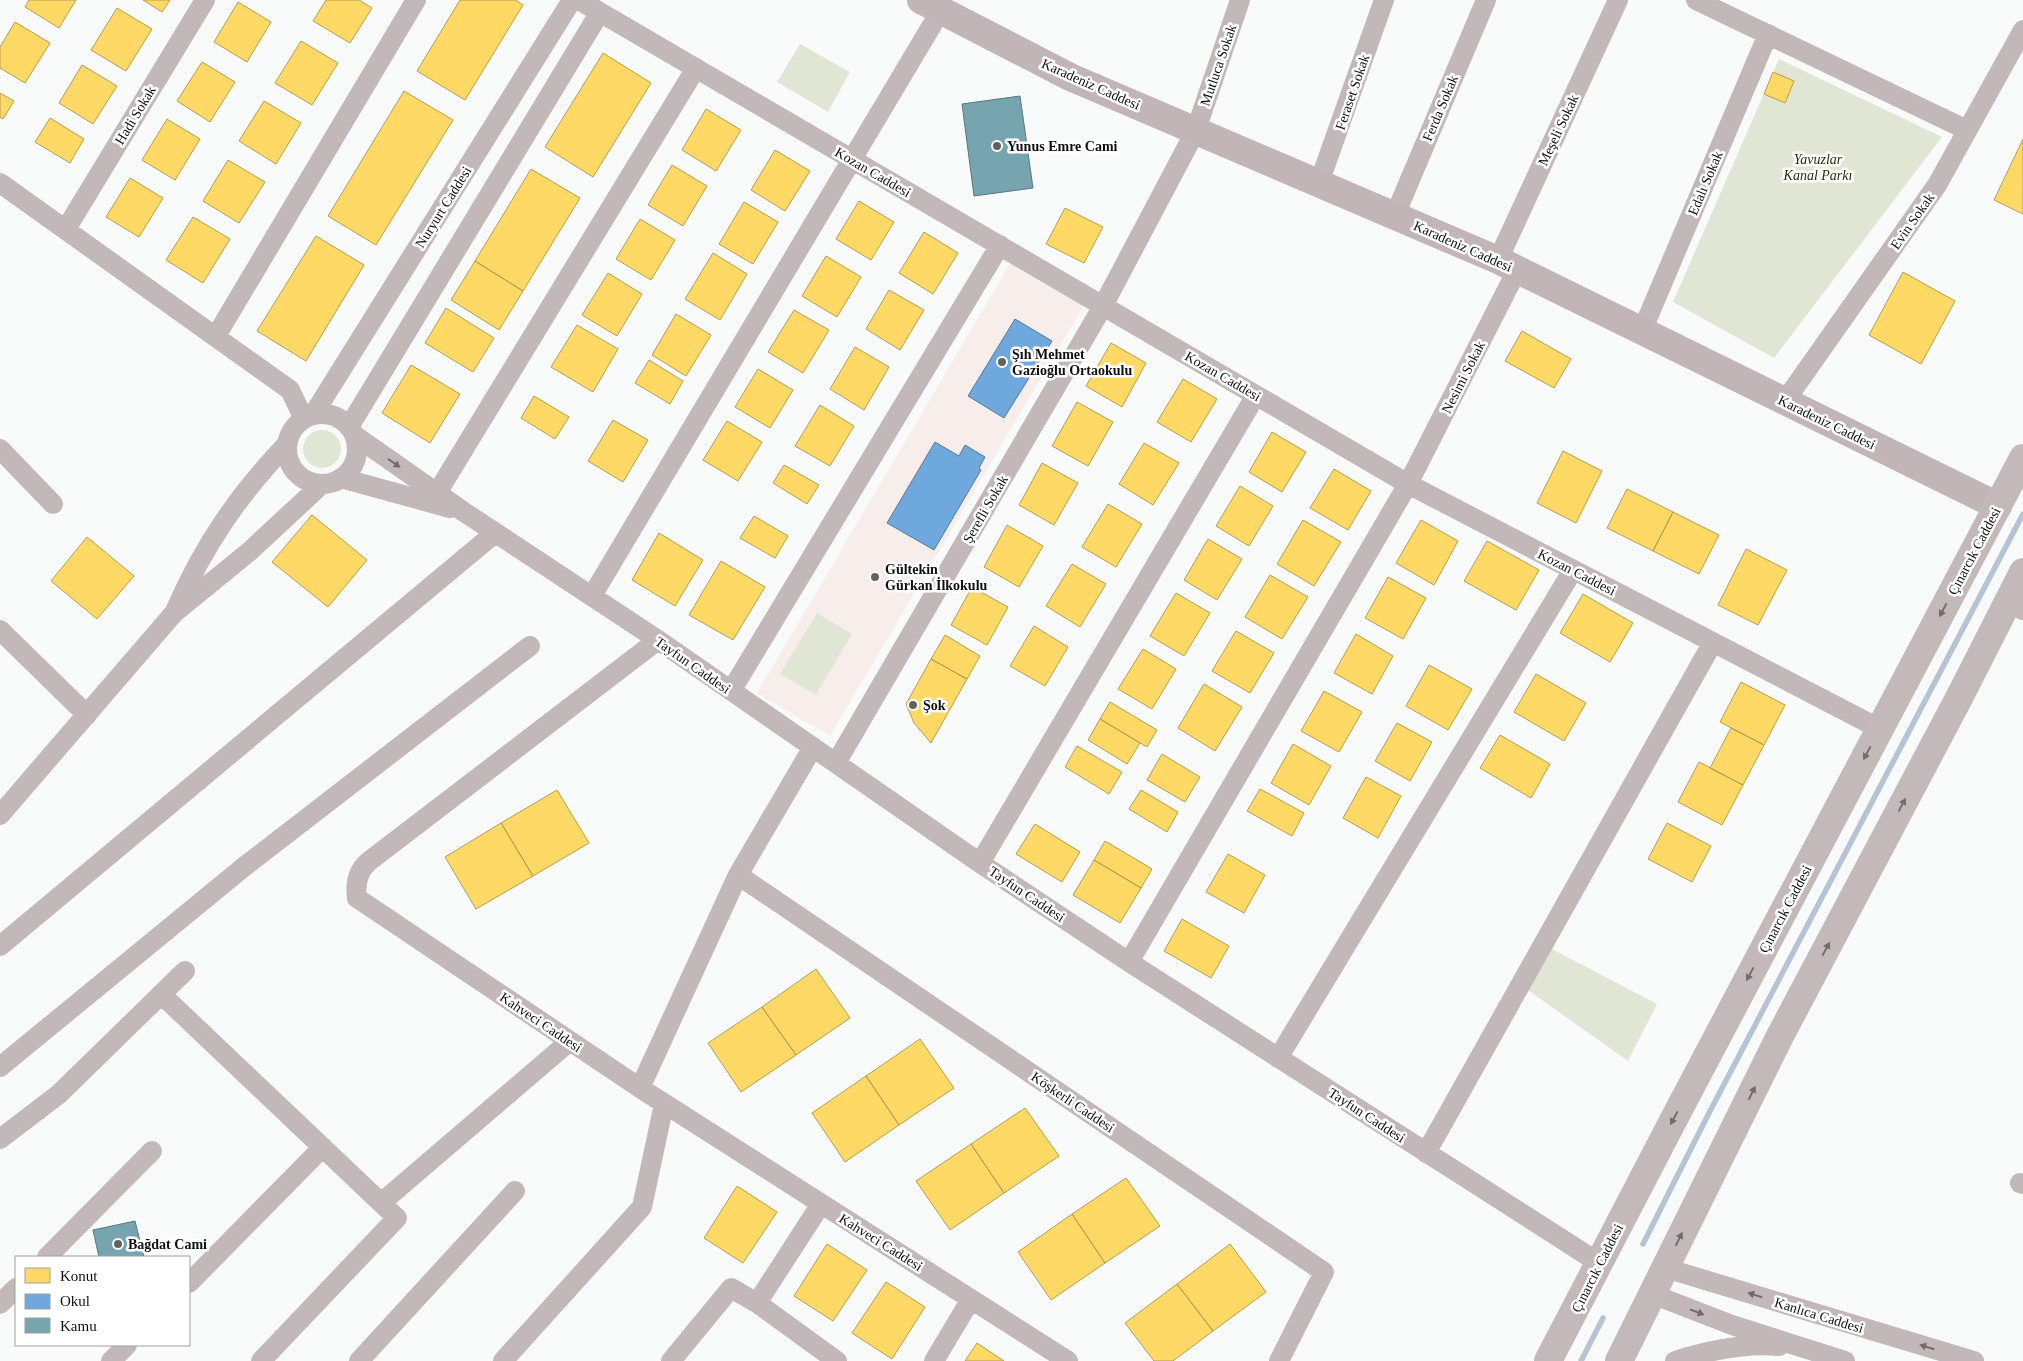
<svg xmlns="http://www.w3.org/2000/svg" width="2023" height="1361" viewBox="0 0 2023 1361" font-family="Georgia,serif">
	<style>
		.education { fill: #f7edea }
		.green { fill: #e1e6d4 }
		.homes { fill: #ffd966; stroke: #b79c4c }
		.schools { fill: #6fa8dc; stroke: #527a9e }
		.public { fill: #76a5af; stroke: #57787f }
		.lines { fill: none; stroke-linecap: round; stroke-linejoin: round }
		.stream { stroke: #b5c3d5; stroke-width: 5.5 }
		.street { stroke: #c2b7b9; stroke-width: 20 }
		.secondary { stroke: #c1b5b8; stroke-width: 28 }
		.primary { stroke: #c3b9ba; stroke-width: 28 }
		.oneway { fill: #716b6c }
		.oneway2 { fill: #726c6d }
		.poi-dot { fill: #606161; stroke: #fff; stroke-width: 2 }
		.labels { text-anchor: middle; stroke-width: 5; stroke-linejoin: round; paint-order: stroke }
		.street-label { font-size: 14px; fill: #0e0f0f; stroke: #fff }
		.poi-label { font-size: 14px; font-weight: bold; fill: #0e0f0f; stroke: #fff; text-anchor: start }
		.park-label { font-size: 14px; font-style: italic; fill: #292f07; stroke: #fff }
	</style>
	<rect width="100%" height="100%" fill="#f9fafa"/>
	<path class="education" d="M 1011,262 L 1084,305 L 830,736 L 757,693 Z"/>
	<path class="green" d="M 800,44 L 850,72 L 828,112 L 777,82 Z
		M 1779,59 L 1942,137 L 1774,358 L 1673,302 Z
		M303 449a19 19 0 1 1 38 0a19 19 0 1 1-38 0Z
		M 817,613 L 852,634 L 816,695 L 780,674 Z
		M 1548,947 L 1657,1004 L 1628,1061 L 1525,988 Z"/>
	<path class="homes" d="M 29,0 L 76,0 L 59,28 L 25,7 Z
		M 143,0 L 170,0 L 162,12 Z
		M 326,0 L 359,0 L 372,8 L 350,43 L 313,21 Z
		M 460,0 L 516,0 L 523,5 L 465,100 L 417,71 Z
		M 238,2 L 271,22 L 247,62 L 214,42 Z
		M 117,8 L 152,29 L 126,71 L 91,50 Z
		M 15,22 L 50,43 L 25,83 L 0,68 L 0,47 Z
		M 301,41 L 338,63 L 312,105 L 275,83 Z
		M 603,53 L 651,83 L 593,177 L 545,147 Z
		M 202,62 L 235,82 L 210,122 L 177,101 Z
		M 82,65 L 117,86 L 93,124 L 59,103 Z
		M 1773,72 L 1794,81 L 1785,103 L 1764,94 Z
		M 404,91 L 453,120 L 376,245 L 328,216 Z
		M 0,93 L 14,101 L 3,119 L 0,117 Z
		M 264,101 L 301,123 L 276,164 L 239,141 Z
		M 706,109 L 741,130 L 716,171 L 682,150 Z
		M 50,118 L 84,139 L 70,163 L 35,142 Z
		M 167,119 L 200,139 L 175,180 L 142,160 Z
		M 2023,139 L 2023,214 L 1994,200 Z
		M 775,150 L 810,171 L 785,211 L 751,190 Z
		M 228,160 L 265,182 L 239,223 L 203,201 Z
		M 672,165 L 707,186 L 683,226 L 648,205 Z
		M 531,169 L 580,198 L 523,291 L 475,261 Z
		M 130,178 L 163,198 L 139,237 L 106,217 Z
		M 859,201 L 894,222 L 871,260 L 836,239 Z
		M 744,202 L 778,222 L 753,264 L 719,244 Z
		M 1065,208 L 1103,227 L 1084,263 L 1046,244 Z
		M 193,217 L 230,239 L 203,283 L 166,260 Z
		M 640,219 L 675,240 L 651,280 L 616,259 Z
		M 924,232 L 958,253 L 933,294 L 899,273 Z
		M 316,236 L 364,265 L 306,361 L 257,331 Z
		M 713,253 L 747,274 L 720,320 L 685,299 Z
		M 826,256 L 861,277 L 837,317 L 802,296 Z
		M 475,261 L 523,291 L 499,330 L 451,300 Z
		M 1903,272 L 1955,301 L 1921,364 L 1869,335 Z
		M 608,273 L 642,294 L 617,336 L 582,315 Z
		M 889,290 L 924,310 L 900,350 L 866,329 Z
		M 446,308 L 494,338 L 473,372 L 425,343 Z
		M 794,310 L 829,330 L 803,373 L 768,352 Z
		M 676,314 L 711,335 L 686,376 L 652,355 Z
		M 577,325 L 618,349 L 593,392 L 551,367 Z
		M 1522,331 L 1571,359 L 1554,388 L 1505,361 Z
		M 1111,343 L 1146,363 L 1122,407 L 1086,386 Z
		M 855,347 L 889,367 L 864,410 L 830,389 Z
		M 649,360 L 683,381 L 670,404 L 635,383 Z
		M 411,365 L 460,394 L 430,443 L 382,413 Z
		M 758,369 L 793,390 L 770,428 L 735,407 Z
		M 1183,379 L 1217,399 L 1191,442 L 1157,422 Z
		M 534,396 L 569,417 L 555,439 L 521,418 Z
		M 1077,402 L 1113,422 L 1088,466 L 1052,446 Z
		M 820,405 L 854,426 L 830,466 L 795,446 Z
		M 613,420 L 648,440 L 623,482 L 588,461 Z
		M 727,421 L 762,442 L 738,481 L 703,460 Z
		M 1272,432 L 1306,452 L 1282,492 L 1249,472 Z
		M 1144,443 L 1179,463 L 1153,505 L 1119,484 Z
		M 1563,451 L 1602,471 L 1576,523 L 1537,503 Z
		M 1042,463 L 1078,483 L 1054,525 L 1019,505 Z
		M 784,465 L 819,485 L 807,504 L 773,483 Z
		M 1334,469 L 1371,491 L 1348,530 L 1310,508 Z
		M 1240,486 L 1273,506 L 1249,546 L 1216,526 Z
		M 1627,489 L 1673,512 L 1653,551 L 1607,528 Z
		M 1108,504 L 1142,524 L 1116,567 L 1082,547 Z
		M 1673,512 L 1719,535 L 1699,574 L 1653,551 Z
		M 312,515 L 367,560 L 328,607 L 272,562 Z
		M 754,516 L 788,536 L 775,558 L 740,538 Z
		M 1303,520 L 1341,542 L 1314,586 L 1277,564 Z
		M 1421,520 L 1458,541 L 1434,585 L 1396,563 Z
		M 1007,525 L 1043,546 L 1019,587 L 984,567 Z
		M 659,533 L 703,560 L 675,606 L 632,580 Z
		M 87,537 L 134,576 L 97,619 L 51,581 Z
		M 1208,539 L 1242,559 L 1217,600 L 1184,580 Z
		M 1487,541 L 1539,570 L 1516,610 L 1464,581 Z
		M 1746,549 L 1787,570 L 1758,625 L 1718,605 Z
		M 721,561 L 765,587 L 733,640 L 689,615 Z
		M 1072,564 L 1106,584 L 1080,627 L 1046,606 Z
		M 1270,575 L 1308,597 L 1282,639 L 1245,617 Z
		M 1388,577 L 1426,598 L 1403,639 L 1365,618 Z
		M 972,587 L 1008,607 L 987,645 L 951,625 Z
		M 1176,593 L 1210,613 L 1184,656 L 1150,636 Z
		M 1583,594 L 1633,623 L 1610,662 L 1560,633 Z
		M 1034,626 L 1068,647 L 1045,686 L 1010,666 Z
		M 1236,631 L 1274,653 L 1250,693 L 1212,671 Z
		M 1356,634 L 1393,656 L 1372,694 L 1334,673 Z
		M 945,635 L 980,656 L 967,679 L 931,659 Z
		M 1143,649 L 1176,669 L 1152,709 L 1118,689 Z
		M 931,659 L 967,679 L 931,743 L 914,723 L 906,704 Z
		M 1429,665 L 1472,689 L 1448,730 L 1406,706 Z
		M 1536,674 L 1586,703 L 1564,741 L 1514,712 Z
		M 1741,682 L 1785,705 L 1764,745 L 1720,722 Z
		M 1204,684 L 1242,707 L 1215,751 L 1178,728 Z
		M 1324,691 L 1362,712 L 1339,752 L 1301,731 Z
		M 1110,702 L 1157,730 L 1147,747 L 1100,719 Z
		M 1100,719 L 1140,743 L 1127,764 L 1088,740 Z
		M 1397,723 L 1432,742 L 1410,781 L 1375,761 Z
		M 1731,728 L 1764,745 L 1743,785 L 1710,768 Z
		M 1500,735 L 1550,764 L 1531,798 L 1480,768 Z
		M 1293,744 L 1331,766 L 1309,805 L 1271,783 Z
		M 1077,746 L 1122,772 L 1109,794 L 1065,767 Z
		M 1162,754 L 1200,777 L 1185,802 L 1147,780 Z
		M 1699,762 L 1743,785 L 1722,825 L 1678,802 Z
		M 1366,777 L 1401,796 L 1378,838 L 1343,818 Z
		M 1260,789 L 1304,813 L 1292,836 L 1247,811 Z
		M 557,790 L 589,843 L 533,876 L 501,823 Z
		M 1141,790 L 1178,812 L 1167,832 L 1129,809 Z
		M 501,823 L 533,876 L 476,909 L 445,857 Z
		M 1667,823 L 1711,846 L 1692,882 L 1648,859 Z
		M 1035,824 L 1080,852 L 1062,882 L 1016,854 Z
		M 1105,841 L 1152,869 L 1141,888 L 1094,860 Z
		M 1228,854 L 1265,875 L 1244,913 L 1206,892 Z
		M 1094,860 L 1141,888 L 1120,923 L 1073,895 Z
		M 1182,919 L 1229,946 L 1211,978 L 1164,951 Z
		M 816,969 L 850,1018 L 796,1055 L 762,1007 Z
		M 762,1007 L 796,1055 L 741,1092 L 708,1043 Z
		M 920,1039 L 954,1088 L 899,1125 L 866,1076 Z
		M 866,1076 L 899,1125 L 845,1162 L 812,1113 Z
		M 1025,1108 L 1059,1156 L 1004,1193 L 971,1144 Z
		M 971,1144 L 1004,1193 L 950,1230 L 916,1181 Z
		M 1126,1178 L 1160,1226 L 1105,1263 L 1072,1214 Z
		M 737,1186 L 777,1212 L 743,1263 L 704,1238 Z
		M 1072,1214 L 1105,1263 L 1051,1300 L 1018,1252 Z
		M 827,1244 L 867,1270 L 833,1321 L 794,1296 Z
		M 1230,1244 L 1266,1292 L 1213,1331 L 1177,1284 Z
		M 886,1282 L 925,1307 L 892,1359 L 852,1333 Z
		M 1177,1284 L 1213,1331 L 1173,1361 L 1154,1361 L 1125,1323 Z
		M 977,1343 L 1004,1361 L 965,1361 Z"/>
	<path class="schools" d="M 1015,319 L 1052,341 L 1004,418 L 968,396 Z
		M 935,442 L 959,456 L 965,445 L 985,457 L 979,468 L 981,470 L 934,550 L 887,523 Z"/>
	<path class="public" d="M 1020,96 L 1033,188 L 974,196 L 962,104 Z
		M 135,1221 L 144,1257 L 99,1257 L 93,1230 Z"/>
	<g class="lines">
		<path class="stream" d="M 1643,1244 L 1709,1113 L 2023,514
			M 1581,1361 L 1603,1318"/>
		<path class="street" d="M 579,0 L 1408,484 L 1880,729
			M 1696,0 L 1967,130
			M 0,183 L 290,390 L 304,419
			M 1319,183 L 1384,0
			M 1395,215 L 1486,0
			M 66,229 L 205,0
			M 1498,260 L 1618,0
			M 1642,331 L 1768,34
			M 216,336 L 416,0
			M 1785,401 L 1937,185 L 2023,30
			M287 449a35 35 0 1 1 70 0a35 35 0 1 1-70 0Z
			M 313,415 L 572,0
			M 349,427 L 600,12
			M 354,435 L 464,512 L 658,640 L 980,863 L 1129,962 L 1599,1263
			M 0,449 L 53,504
			M 341,478 L 450,508
			M 437,493 L 696,68
			M 592,596 L 941,10
			M 2009,600 L 2023,610
			M 176,609 C 204,545 239,494 288,443
			M 0,630 L 87,715
			M 658,640 L 368,862 C 357,872 355,884 357,898 L 640,1088 L 1068,1361
			M 731,691 L 1000,245
			M 836,763 L 1103,306 L 1196,130 L 1240,0
			M 0,815 L 174,613 L 250,551 L 322,484
			M 980,863 L 1256,395
			M 738,875 L 1324,1272 L 1279,1361
			M 0,946 L 495,533
			M 1129,962 L 1408,484 L 1517,270
			M 161,994 L 397,1218 L 261,1361
			M 1278,1058 L 1573,570
			M 0,1067 L 245,866 L 530,646
			M 640,1088 L 738,875 L 813,747
			M 0,1139 L 59,1094 L 185,971
			M 1426,1153 L 1713,642
			M 2020,1183 L 2023,1184
			M 381,1203 L 570,1041
			M 47,1257 L 152,1151
			M 1665,1268 L 1974,1361
			M 189,1283 L 323,1147
			M 1652,1294 L 1732,1325 L 1845,1361
			M 757,1303 L 821,1204
			M 0,1304 L 16,1288
			M 111,1361 L 127,1345
			M 359,1361 L 515,1191
			M 503,1361 L 642,1207 L 664,1104
			M 671,1361 L 731,1288 L 757,1303 L 837,1361
			M 934,1361 L 971,1299
			M 1675,1361 C 1707,1351 1744,1343 1779,1346"/>
		<path class="secondary" d="M 921,0 L 1070,77 L 1498,260 L 1998,506"/>
		<path class="primary" d="M 1548,1361 L 1676,1115 L 2023,458
			M 1619,1361 L 1780,1036 L 1960,696 L 2023,572"/>
	</g>
	<defs><path id="oneway-solid" d="M-6-.8H1V-3.2L6.5 0L1 3.2V.8H-6Z" transform="scale(1.25)"/></defs>
	<g class="oneway">
		<use href="#oneway-solid" transform="translate(394 463) rotate(35)"/>
		<use href="#oneway-solid" transform="translate(1755 1295) rotate(-163)"/>
		<use href="#oneway-solid" transform="translate(1697 1312) rotate(21)"/>
		<use href="#oneway-solid" transform="translate(1927 1347) rotate(-163)"/>
	</g>
	<g class="oneway2">
		<use href="#oneway-solid" transform="translate(1943 610) rotate(118)"/>
		<use href="#oneway-solid" transform="translate(1867 753) rotate(118)"/>
		<use href="#oneway-solid" transform="translate(1902 805) rotate(-62)"/>
		<use href="#oneway-solid" transform="translate(1826 949) rotate(-62)"/>
		<use href="#oneway-solid" transform="translate(1750 974) rotate(118)"/>
		<use href="#oneway-solid" transform="translate(1752 1093) rotate(-64)"/>
		<use href="#oneway-solid" transform="translate(1674 1118) rotate(118)"/>
		<use href="#oneway-solid" transform="translate(1679 1239) rotate(-64)"/>
	</g>
	<g class="poi-dot">
		<circle cx="997" cy="146" r="5"/>
		<circle cx="1002" cy="362" r="5"/>
		<circle cx="875" cy="577" r="5"/>
		<circle cx="913" cy="705" r="5"/>
		<circle cx="118" cy="1244" r="5"/>
	</g>
	<g class="labels">
		<g class="street-label">
			<text transform="translate(1218 65) rotate(-71)" y="5">Mutluca Sokak</text>
			<text transform="translate(1091 84) rotate(24)" y="5">Karadeniz Caddesi</text>
			<text transform="translate(1352 92) rotate(-71)" y="5">Feraset Sokak</text>
			<text transform="translate(1440 108) rotate(-67)" y="5">Ferda Sokak</text>
			<text transform="translate(135 115) rotate(-59)" y="5">Hadi Sokak</text>
			<text transform="translate(1558 130) rotate(-65)" y="5">Meşeli Sokak</text>
			<text transform="translate(873 172) rotate(30)" y="5">Kozan Caddesi</text>
			<text transform="translate(1705 183) rotate(-67)" y="5">Edalı Sokak</text>
			<text transform="translate(443 207) rotate(-58)" y="5">Nuryurt Caddesi</text>
			<text transform="translate(1912 221) rotate(-55)" y="5">Evin Sokak</text>
			<text transform="translate(1463 246) rotate(24)" y="5">Karadeniz Caddesi</text>
			<text transform="translate(1223 376) rotate(30)" y="5">Kozan Caddesi</text>
			<text transform="translate(1463 377) rotate(-63)" y="5">Nesimi Sokak</text>
			<text transform="translate(1827 422) rotate(26)" y="5">Karadeniz Caddesi</text>
			<text transform="translate(985 509) rotate(-60)" y="5">Şerefli Sokak</text>
			<text transform="translate(1974 551) rotate(-62)" y="5">Çınarcık Caddesi</text>
			<text transform="translate(1577 572) rotate(27)" y="5">Kozan Caddesi</text>
			<text transform="translate(693 665) rotate(35)" y="5">Tayfun Caddesi</text>
			<text transform="translate(1027 894) rotate(34)" y="5">Tayfun Caddesi</text>
			<text transform="translate(1785 909) rotate(-62)" y="5">Çınarcık Caddesi</text>
			<text transform="translate(541 1022) rotate(34)" y="5">Kahveci Caddesi</text>
			<text transform="translate(1073 1102) rotate(34)" y="5">Köşkerli Caddesi</text>
			<text transform="translate(1367 1115) rotate(33)" y="5">Tayfun Caddesi</text>
			<text transform="translate(881 1242) rotate(32)" y="5">Kahveci Caddesi</text>
			<text transform="translate(1597 1268) rotate(-63)" y="5">Çınarcık Caddesi</text>
			<text transform="translate(1819 1315) rotate(17)" y="5">Kanlıca Caddesi</text>
		</g>
		<g class="poi-label">
			<text x="1007" y="151">Yunus Emre Cami</text>
			<text x="1012" y="359">Şıh Mehmet<tspan x="1012" dy="16">Gazioğlu Ortaokulu</tspan></text>
			<text x="885" y="574">Gültekin<tspan x="885" dy="16">Gürkan İlkokulu</tspan></text>
			<text x="923" y="710">Şok</text>
			<text x="128" y="1249">Bağdat Cami</text>
		</g>
		<g class="park-label">
			<text x="1818" y="164">Yavuzlar<tspan x="1818" dy="16">Kanal Parkı</tspan></text>
		</g>
	</g>
	<rect x="15" y="1256" width="175" height="90" fill="#ffffff" stroke="#9f9f9f"/>
	<rect x="25" y="1268" width="25" height="15" fill="#ffd966" stroke="#9f9f9f"/>
	<text x="60" y="1281" font-size="15" fill="#0e0f0f">Konut</text>
	<rect x="25" y="1294" width="25" height="15" fill="#6fa8dc" stroke="#9f9f9f"/>
	<text x="60" y="1306" font-size="15" fill="#0e0f0f">Okul</text>
	<rect x="25" y="1318" width="25" height="15" fill="#76a5af" stroke="#9f9f9f"/>
	<text x="60" y="1331" font-size="15" fill="#0e0f0f">Kamu</text>
</svg>
